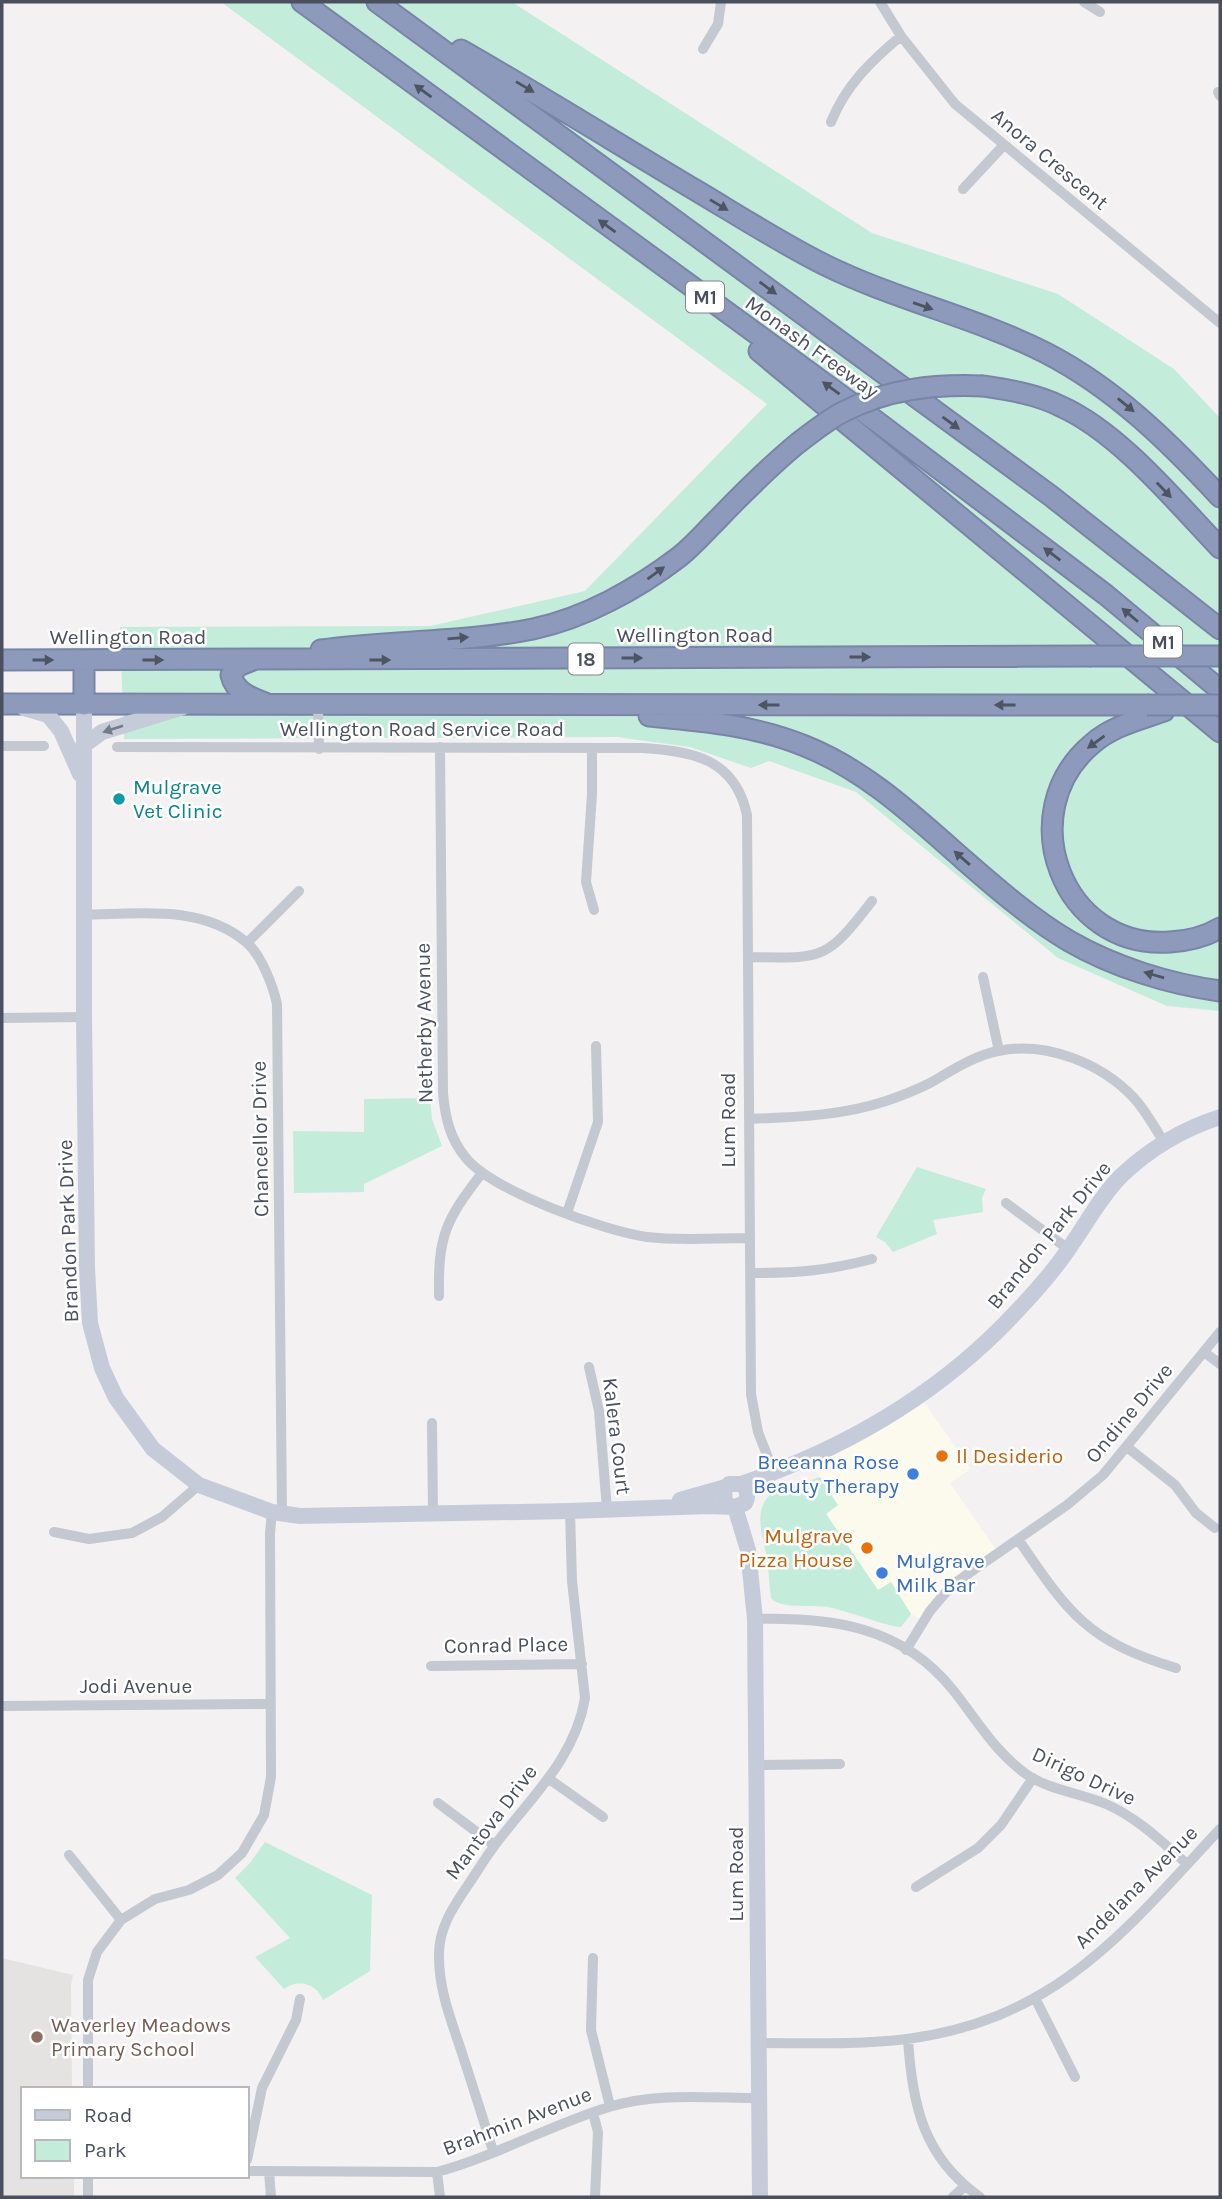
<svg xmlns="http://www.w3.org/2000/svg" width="1222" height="2199" viewBox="0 0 1222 2199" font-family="Karla,sans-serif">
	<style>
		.commercial { fill: #fbfaed }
		.education { fill: #e4e3e2 }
		.green { fill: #c4ecdb }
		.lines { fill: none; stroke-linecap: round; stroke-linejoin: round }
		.highway-casing { stroke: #7885a7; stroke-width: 23 }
		.street { stroke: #c3c8d1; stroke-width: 10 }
		.secondary { stroke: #c5cbd8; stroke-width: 16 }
		.highway { stroke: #8d9abb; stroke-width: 19 }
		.highway-bridge-casing { stroke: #7885a7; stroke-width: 23; stroke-linecap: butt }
		.highway-bridge { stroke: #8d9abb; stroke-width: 19 }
		.oneway { fill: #4d5462 }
		.oneway2 { fill: #757b88 }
		.culture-dot { fill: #0f9aa8; stroke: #fff; stroke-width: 2.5 }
		.food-dot { fill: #e8710a; stroke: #fff; stroke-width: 2.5 }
		.shop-dot { fill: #3f7fe0; stroke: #fff; stroke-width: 2.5 }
		.education-dot { fill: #8d6e63; stroke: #fff; stroke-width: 2.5 }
		.labels { text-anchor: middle; stroke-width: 5; stroke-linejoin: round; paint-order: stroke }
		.shield { fill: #fff; stroke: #80848e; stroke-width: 2 }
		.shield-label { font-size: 19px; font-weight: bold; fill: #4a505d }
		.street-label { font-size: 21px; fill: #4a505d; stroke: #fff }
		.culture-label { font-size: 21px; fill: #0d838f; stroke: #fff; text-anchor: start }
		.food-label { font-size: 21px; fill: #c56008; stroke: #fff; text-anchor: start }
		.shop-label { font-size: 21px; fill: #366cbe; stroke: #fff; text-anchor: end }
		.education-label { font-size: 21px; fill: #785e54; stroke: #fff; text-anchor: start }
	</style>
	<rect width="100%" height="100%" fill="#f3f1f1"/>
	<path class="commercial" d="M 922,1399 L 971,1469 L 950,1483 L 997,1551 L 921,1620 L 911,1614 L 891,1583 L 878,1591 L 826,1513 L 838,1505 L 810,1462 Z"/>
	<path class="education" d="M 2,1958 L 73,1975 L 71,1985 L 72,2089 L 23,2089 L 23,2176 L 74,2176 L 74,2197 L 2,2197 Z"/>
	<path class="green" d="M 221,2 L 512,2 L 872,233 L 1058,294 L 1174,369 L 1220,418 L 1220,1011 L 1167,1006 L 1058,958 L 856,792 L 769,761 L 751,768 L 690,747 L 617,737 L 124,739 L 120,627 L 430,626 L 585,591 L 767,404 Z
		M 430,1098 L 432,1119 L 442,1146 L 364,1184 L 364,1192 L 294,1193 L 293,1131 L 364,1132 L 364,1099 Z
		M 917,1167 L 986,1189 L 982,1198 L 983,1212 L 933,1220 L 937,1234 L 893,1252 L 885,1242 L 876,1237 Z
		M 820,1477 L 838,1505 L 826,1514 L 878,1590 L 891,1582 L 911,1614 L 901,1627 C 892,1628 844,1610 828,1607 C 813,1605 779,1609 771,1598 C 769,1585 769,1572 767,1559 C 764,1539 752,1512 770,1495 Z
		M 265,1842 L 372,1895 L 370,1971 L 323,2000 C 317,1984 299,1978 284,1989 L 255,1957 L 290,1938 L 235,1878 L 250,1863 Z"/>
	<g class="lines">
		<g class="highway-casing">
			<path id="highway" d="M 302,2 L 876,421 L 1106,595 L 1220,690
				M 377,2 L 1051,496 L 1220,629
				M 461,50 C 540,95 618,144 697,191 C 739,216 781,243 825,265 C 896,300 975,317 1046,353 C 1114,388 1168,441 1220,497
				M 759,351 L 1220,732
				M 983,386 C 1009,390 1036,394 1060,406 C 1119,432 1176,502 1220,548
				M 321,650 C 391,640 463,643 533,629 C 585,618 637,589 679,557 C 693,546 705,532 717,520 C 743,493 769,467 798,443
				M 2,660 L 1089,656
				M 253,660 L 238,666 L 231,675 C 235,692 250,697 265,703
				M 2,704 L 1147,705
				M 84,705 L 84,660
				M 1164,711 C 1139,720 1112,726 1092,744 C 1011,812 1062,950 1170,942 C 1188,941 1205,937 1220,928
				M 649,716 C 702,721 754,725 805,746 C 867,771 914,816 964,860 C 996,888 1032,919 1069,941 C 1114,967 1169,984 1220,991"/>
		</g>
		<path class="street" d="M 880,2 L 901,36 L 955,104 L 1220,323
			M 1084,2 L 1100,12
			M 703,49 L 718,24 L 721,2
			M 1218,92 L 1220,96
			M 831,122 C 846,85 871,61 901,36
			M 963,189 L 1003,146
			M 318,704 L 319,749
			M 2,746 L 44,746
			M 117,747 L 643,748 C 693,751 735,759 747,815 L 751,1394 L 758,1432 L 774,1473
			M 440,747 L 443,1093 C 445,1117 450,1139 466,1158 C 493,1191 604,1231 647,1237 C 680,1241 715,1238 749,1238
			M 592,748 L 592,794 L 586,882 L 594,910
			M 84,915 C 137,914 201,904 246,942 C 261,954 273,986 277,1004 L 282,1513
			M 248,942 L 299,891
			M 748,957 C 823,958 825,962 872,901
			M 983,977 L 999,1051
			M 2,1018 L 84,1017
			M 749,1119 C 795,1117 841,1116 886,1101 C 901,1096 916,1090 930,1083 C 951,1071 973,1056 998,1051 C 1046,1041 1101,1063 1134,1098 C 1146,1111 1154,1127 1164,1142
			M 1006,1203 L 1068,1249
			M 567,1213 L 598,1122 L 596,1046
			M 750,1273 C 797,1273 826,1271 872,1259
			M 439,1296 C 438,1236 445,1221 482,1173
			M 1204,1352 L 1220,1364
			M 589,1367 L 599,1411 L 607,1509
			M 432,1423 L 433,1514
			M 1127,1447 L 1175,1485 L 1196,1513 L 1215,1528
			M 54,1532 L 89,1539 L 132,1533 L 162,1517 L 199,1485
			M 1018,1539 C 1069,1614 1087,1641 1176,1668
			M 755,1619 C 831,1617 902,1626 953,1690 C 977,1720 994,1751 1026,1774 C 1049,1790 1080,1793 1106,1804 C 1138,1818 1162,1842 1187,1864
			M 906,1650 L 930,1611 L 952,1585 L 1067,1505 L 1103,1475 L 1220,1332
			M 431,1666 L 582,1664
			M 2,1706 L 270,1704
			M 756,1765 L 840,1764
			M 549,1779 L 603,1817
			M 438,1803 L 494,1845
			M 69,1855 L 121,1920
			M 916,1887 L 978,1848 L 1001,1825 L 1033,1778
			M 593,1958 L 591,2030 L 610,2106
			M 1035,1998 L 1075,2077
			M 908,2039 C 912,2104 923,2157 980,2197
			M 758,2043 C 808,2043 858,2045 907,2039 C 1057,2019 1124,1932 1220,1829
			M 88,2089 L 88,1980 L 97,1952 L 121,1920 L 155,1899 L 189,1890 L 218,1875 L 242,1853 L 264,1815 L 271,1777 L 270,1533 L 272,1512
			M 593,2113 L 598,2132 L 595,2197
			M 493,2151 C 483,2118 472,2084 461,2050 C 451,2020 439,1990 439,1957 C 438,1929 453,1907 468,1885 C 477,1872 485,1858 495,1845 C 530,1798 575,1759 585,1698 L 572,1581 L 570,1511
			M 247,2160 L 262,2088 L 296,2020 L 300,1999
			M 247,2171 L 437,2172 C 496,2156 550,2125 609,2107 C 656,2092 711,2098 759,2098
			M 269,2171 L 271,2197
			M 437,2172 L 440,2197
			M 88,2176 L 88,2197
			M 953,2197 L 965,2186"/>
		<path class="secondary" d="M 84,705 L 84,1017 L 87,1268 L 90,1323 L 102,1368 L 116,1398 L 153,1449 L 199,1485 L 272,1512 L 300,1516 L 570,1511 L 708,1506 L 735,1507 L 745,1503 C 749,1496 748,1489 741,1484 L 729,1484 L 724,1490 L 725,1502 L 731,1507
			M 24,708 L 48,715 L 61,731 L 80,774
			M 83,746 L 102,732 L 183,707
			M 741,1484 C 847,1448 941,1393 1017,1311 C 1038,1289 1058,1266 1074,1241 C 1089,1219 1102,1195 1121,1176 C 1149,1149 1183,1129 1220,1117
			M 680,1500 L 726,1487
			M 735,1507 L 748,1550 L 755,1619 L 760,2197"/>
		<use href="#highway" class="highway"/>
		<g class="highway-bridge-casing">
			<path id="highway-bridge" d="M 798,443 C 813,432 827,420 843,412 C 887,389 934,384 983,386
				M 1089,656 L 1220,656
				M 1147,705 L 1220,705"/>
		</g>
		<use href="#highway-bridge" class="highway-bridge"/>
	</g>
	<defs><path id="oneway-solid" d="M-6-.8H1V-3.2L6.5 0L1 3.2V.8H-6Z" transform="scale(1.75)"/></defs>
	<g class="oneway">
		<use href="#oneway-solid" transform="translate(525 87) rotate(31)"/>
		<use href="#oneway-solid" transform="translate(423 91) rotate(-144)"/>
		<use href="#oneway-solid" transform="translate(719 205) rotate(31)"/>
		<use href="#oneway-solid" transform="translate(607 226) rotate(-144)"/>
		<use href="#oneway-solid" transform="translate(768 288) rotate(36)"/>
		<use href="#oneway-solid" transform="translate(923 306) rotate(19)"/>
		<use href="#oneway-solid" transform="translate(831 388) rotate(-144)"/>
		<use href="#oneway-solid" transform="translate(1126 405) rotate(39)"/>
		<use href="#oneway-solid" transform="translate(951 423) rotate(36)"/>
		<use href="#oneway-solid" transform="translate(1164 490) rotate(46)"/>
		<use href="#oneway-solid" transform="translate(1052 554) rotate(-143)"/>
		<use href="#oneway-solid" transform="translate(656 573) rotate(-36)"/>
		<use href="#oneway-solid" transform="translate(1130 615) rotate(-140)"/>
		<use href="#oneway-solid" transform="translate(458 638) rotate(-5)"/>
		<use href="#oneway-solid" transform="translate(860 657)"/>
		<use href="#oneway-solid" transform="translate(632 658)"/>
		<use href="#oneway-solid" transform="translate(43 660)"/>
		<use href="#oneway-solid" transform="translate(153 660)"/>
		<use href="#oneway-solid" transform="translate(380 660)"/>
		<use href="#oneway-solid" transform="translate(769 705) rotate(-180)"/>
		<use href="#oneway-solid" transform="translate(1005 705) rotate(-180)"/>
		<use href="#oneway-solid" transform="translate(1096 742) rotate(144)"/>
		<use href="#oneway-solid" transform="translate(962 858) rotate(-139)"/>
		<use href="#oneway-solid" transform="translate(1154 975) rotate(-164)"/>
	</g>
	<use class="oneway2" href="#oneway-solid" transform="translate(113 729) rotate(162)"/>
	<circle class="culture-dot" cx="119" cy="799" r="7"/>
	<g class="food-dot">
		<circle cx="942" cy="1456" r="7"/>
		<circle cx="867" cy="1548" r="7"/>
	</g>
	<g class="shop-dot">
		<circle cx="913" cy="1474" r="7"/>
		<circle cx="882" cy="1573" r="7"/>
	</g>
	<circle class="education-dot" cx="37" cy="2037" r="7"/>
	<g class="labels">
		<g class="shield">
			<rect x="686" y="281.5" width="38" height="31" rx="5"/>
			<rect x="1144" y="626.5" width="38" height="31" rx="5"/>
			<rect x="568.5" y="643.5" width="35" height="31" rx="5"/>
		</g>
		<g class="shield-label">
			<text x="705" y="304">M1</text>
			<text x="1163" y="649">M1</text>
			<text x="586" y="666">18</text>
		</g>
		<g class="street-label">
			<text transform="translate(1050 159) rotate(40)" y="7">Anora Crescent</text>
			<text transform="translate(812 347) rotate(36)" y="7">Monash Freeway</text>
			<text x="695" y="642">Wellington Road</text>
			<text x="128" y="644">Wellington Road</text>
			<text x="422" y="736">Wellington Road Service Road</text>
			<text transform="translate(424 1023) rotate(-91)" y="7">Netherby Avenue</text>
			<text transform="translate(728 1120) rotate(-90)" y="7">Lum Road</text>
			<text transform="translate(260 1139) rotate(-91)" y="7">Chancellor Drive</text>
			<text transform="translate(68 1231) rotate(-92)" y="7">Brandon Park Drive</text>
			<text transform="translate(1049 1235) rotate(-51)" y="7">Brandon Park Drive</text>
			<text transform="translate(1129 1413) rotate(-50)" y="7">Ondine Drive</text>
			<text transform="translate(617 1436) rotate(83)" y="7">Kalera Court</text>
			<text transform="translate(506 1645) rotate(-1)" y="7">Conrad Place</text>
			<text x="136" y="1693">Jodi Avenue</text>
			<text transform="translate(1084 1776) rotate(25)" y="7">Dirigo Drive</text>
			<text transform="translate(491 1822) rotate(-53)" y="7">Mantova Drive</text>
			<text transform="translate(736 1874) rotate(-90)" y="7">Lum Road</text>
			<text transform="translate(1136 1887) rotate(-45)" y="7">Andelana Avenue</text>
			<text transform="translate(517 2121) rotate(-21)" y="7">Brahmin Avenue</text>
		</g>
		<g class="culture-label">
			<text x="133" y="794">Mulgrave<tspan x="133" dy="24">Vet Clinic</tspan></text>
		</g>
		<g class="food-label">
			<text x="956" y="1463">Il Desiderio</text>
			<text x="853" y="1543" text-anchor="end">Mulgrave<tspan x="853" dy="24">Pizza House</tspan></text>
		</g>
		<g class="shop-label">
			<text x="899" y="1469">Breeanna Rose<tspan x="899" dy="24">Beauty Therapy</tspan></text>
			<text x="896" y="1568" text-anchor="start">Mulgrave<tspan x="896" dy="24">Milk Bar</tspan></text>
		</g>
		<g class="education-label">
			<text x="51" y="2032">Waverley Meadows<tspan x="51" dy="24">Primary School</tspan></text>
		</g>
	</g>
	<rect width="1222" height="2199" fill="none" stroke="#4a505d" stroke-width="7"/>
	<rect x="21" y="2087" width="228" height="91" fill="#ffffff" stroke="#b7b9be" stroke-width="2"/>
	<rect x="35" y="2110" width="35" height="10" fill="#c5cbd8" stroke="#b7b9be" stroke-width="2"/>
	<text x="84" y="2122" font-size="21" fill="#4a505d">Road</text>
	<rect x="35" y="2140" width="35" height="21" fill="#c4ecdb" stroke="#b7b9be" stroke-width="2"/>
	<text x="84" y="2157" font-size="21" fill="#4a505d">Park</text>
</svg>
